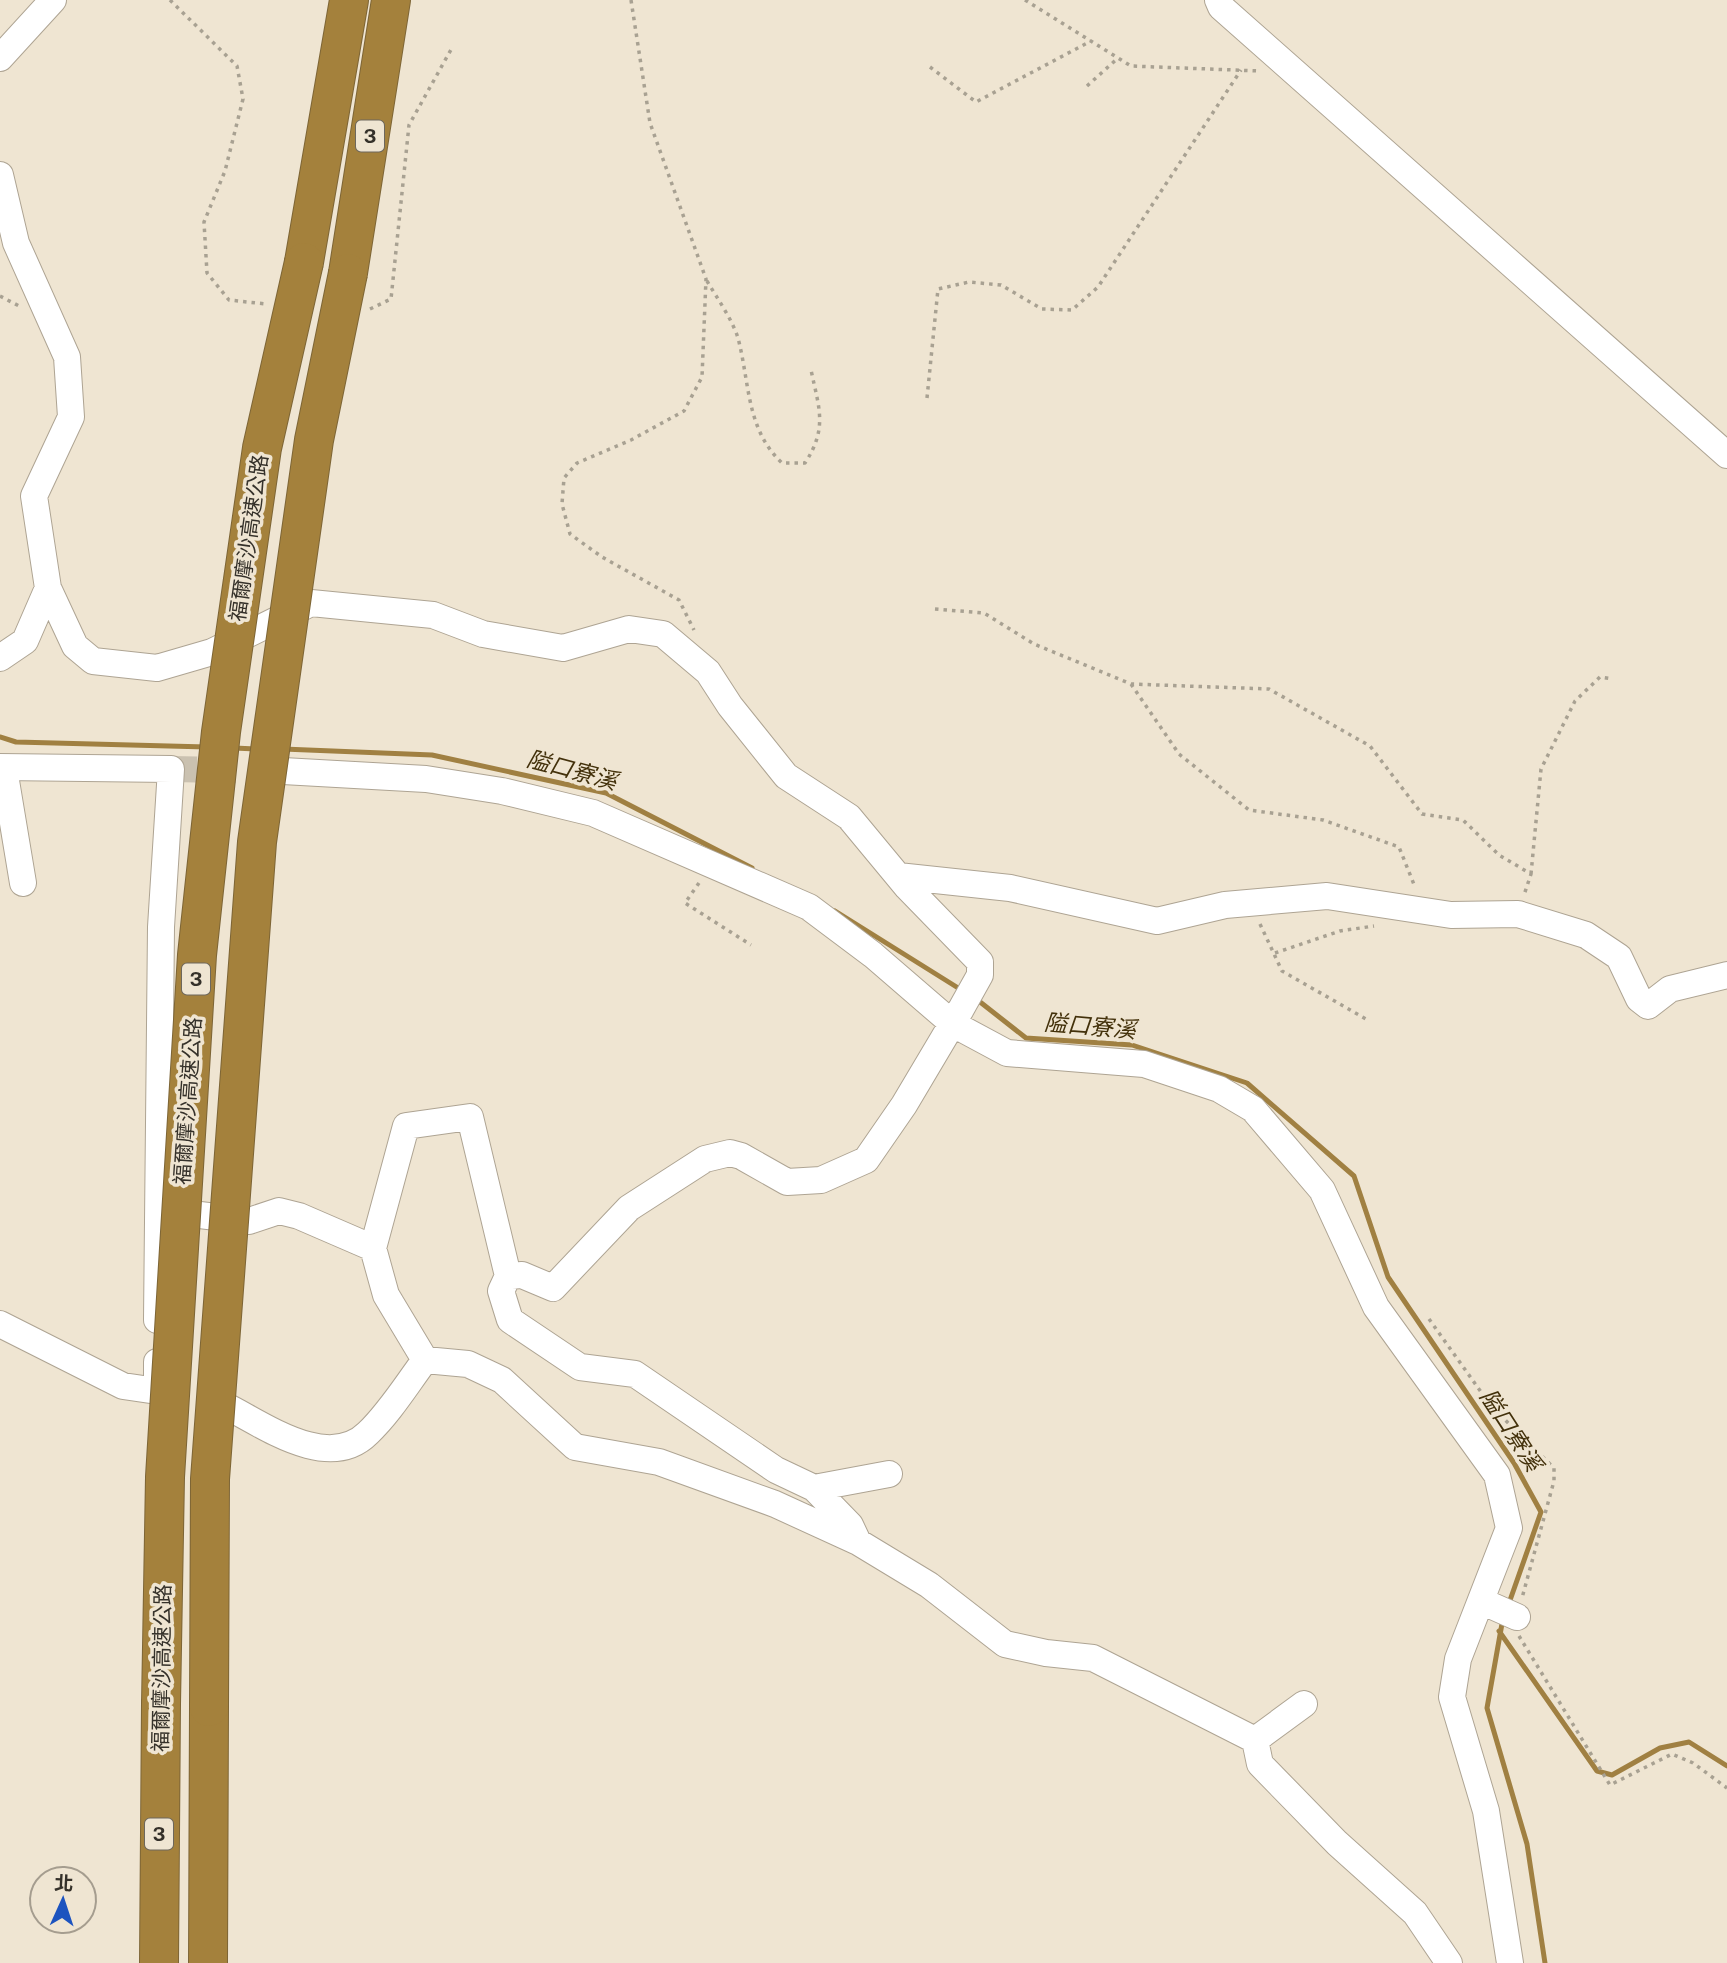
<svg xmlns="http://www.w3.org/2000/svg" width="1727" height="1963" viewBox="0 0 1727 1963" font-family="'Public Sans','Noto Sans TC',sans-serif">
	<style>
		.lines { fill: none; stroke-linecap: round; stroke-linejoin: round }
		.stream { stroke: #a08042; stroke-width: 5 }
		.minor-tunnel { stroke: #cac1b0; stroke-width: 26; stroke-dasharray: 26 13; stroke-linecap: butt }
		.minor-casing { stroke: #aea493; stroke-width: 28 }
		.highway-casing { stroke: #7d6536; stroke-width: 40 }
		.path { stroke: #a8a192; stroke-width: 3.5; stroke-dasharray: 3.5 5; stroke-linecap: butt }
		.minor { stroke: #fff; stroke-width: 26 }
		.highway { stroke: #a4813c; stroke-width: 38 }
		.highway-bridge-casing { stroke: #7d6536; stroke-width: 40; stroke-linecap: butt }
		.highway-bridge { stroke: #a4813c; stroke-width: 38 }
		.labels { text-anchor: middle; stroke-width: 7; stroke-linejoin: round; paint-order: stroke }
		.shield { fill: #efe5d2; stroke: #6d675c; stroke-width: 2 }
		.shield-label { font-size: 19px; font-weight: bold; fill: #35312a }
		.street-label { font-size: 21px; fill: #35312a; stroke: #efe5d2 }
		.water-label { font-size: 23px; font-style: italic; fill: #43310b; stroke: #efe5d2 }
	</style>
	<rect width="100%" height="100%" fill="#efe5d2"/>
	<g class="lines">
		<path class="stream" d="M 0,737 L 16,742 L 207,747
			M 234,748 L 256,749
			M 283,749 L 432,755 L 606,793 L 752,868
			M 835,911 L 963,991
			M 975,998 L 1026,1038 L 1132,1045 L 1247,1083 L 1354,1176 L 1388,1277 L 1514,1463 L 1541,1512 L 1508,1606
			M 1503,1618 L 1487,1708 L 1527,1844 L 1545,1963
			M 1499,1631 L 1597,1771 L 1612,1775 L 1660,1748 L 1689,1742 L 1727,1766"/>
		<path class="minor-tunnel" d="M 171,769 L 282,771"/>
		<g class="minor-casing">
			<path id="minor" d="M 1218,0 L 1221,7 L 1727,455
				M 0,58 L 53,0
				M 0,175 L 16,243 L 67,357 L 71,417 L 34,496 L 48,588 L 25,641 L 0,658
				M 48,588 L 75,646 L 93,661 L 157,668 L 212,652 L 311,603 L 433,615 L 483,634 L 563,648 L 629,629 L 663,634 L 708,672 L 730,706 L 786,776 L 849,817 L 907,887 L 980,962 L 980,975 L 961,1009 L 904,1105 L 866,1160 L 821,1180 L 787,1182 L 741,1156 L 730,1153 L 705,1159 L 629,1208 L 553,1288 L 522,1275 L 508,1276 L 501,1291 L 510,1320 L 580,1367 L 635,1374 L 776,1470 L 814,1488 L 850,1525 L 858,1542
				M 0,767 L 171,769 L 161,927 L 157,1320
				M 4,769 L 23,883
				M 283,771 L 426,779 L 502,791 L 593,813 L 809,907 L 873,955 L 953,1024 L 1007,1053 L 1144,1064 L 1219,1089 L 1253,1109 L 1322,1190 L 1376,1307 L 1497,1475 L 1509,1528 L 1458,1659 L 1452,1697 L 1486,1811 L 1510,1963
				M 898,876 L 1010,888 L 1157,921 L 1225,905 L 1327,896 L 1451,915 L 1518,914 L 1586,935 L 1619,957 L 1639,999 L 1648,1006 L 1670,989 L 1727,975
				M 167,1211 L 249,1221 L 279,1211 L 299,1216 L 373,1248
				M 0,1324 L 123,1386 L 157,1391 L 157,1362
				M 425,1360 L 386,1295 L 373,1248 L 406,1126 L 470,1117 L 508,1276
				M 228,1407 C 265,1426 329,1472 368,1433 C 390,1412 407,1384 425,1360 L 468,1364 L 502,1380 L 575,1447 L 659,1462 L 775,1504 L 858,1542 L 929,1585 L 1005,1644 L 1046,1653 L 1093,1658 L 1255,1740 L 1304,1704
				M 814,1488 L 889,1474
				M 1481,1601 L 1517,1617
				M 1255,1740 L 1260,1764 L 1337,1843 L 1415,1913 L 1449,1963"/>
		</g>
		<g class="highway-casing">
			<path id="highway" d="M 304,262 L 349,0
				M 348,273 L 391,0
				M 159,1963 L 161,1704
				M 208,1963 L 209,1707"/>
		</g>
		<path class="path" d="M 170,0 L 237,66 L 243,99 L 225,171 L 204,222 L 207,273 L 229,300 L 266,304
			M 631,0 L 650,123 L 706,279 L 702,377 L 684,411 L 631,440 L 577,463 L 564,478 L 562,504 L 570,534 L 602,557 L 679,600 L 694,630
			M 1025,0 L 1131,66 L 1260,71
			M 930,67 L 976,102 L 1091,41
			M 1087,86 L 1118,58
			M 707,281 C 717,298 732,319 738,338 C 750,384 746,429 782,463 L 805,463 C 828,428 819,408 811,370
			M 0,296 L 19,306
			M 370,309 L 391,299 L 409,125 L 453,46
			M 927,398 L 938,289 L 969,282 L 1001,285 L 1042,309 L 1072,310 L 1098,287 L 1241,70
			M 935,609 L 984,613 L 1034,644 L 1131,684 L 1269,689 L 1370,746 L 1422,814 L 1463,820 L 1499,855 L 1531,874 L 1524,895
			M 1131,684 L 1179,754 L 1249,810 L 1323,820 L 1399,847 L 1415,887
			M 1531,874 L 1541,769 L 1575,701 L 1600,677 L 1613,679
			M 699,883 L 685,903 L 751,945
			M 1260,924 L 1282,971 L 1366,1019
			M 1275,953 L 1340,931 L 1374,926
			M 1429,1319 L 1491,1406 L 1554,1468 L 1554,1481 L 1522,1598
			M 1519,1636 L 1610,1785 L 1672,1754 L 1693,1763 L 1727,1788"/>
		<use href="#minor" class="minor"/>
		<use href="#highway" class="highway"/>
		<g class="highway-bridge-casing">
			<path id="highway-bridge" d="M 161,1704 L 165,1477 L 197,955 L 221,732 L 262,448 L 304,262
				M 209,1707 L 210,1479 L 257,842 L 314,440 L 348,273"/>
		</g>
		<use href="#highway-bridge" class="highway-bridge"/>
	</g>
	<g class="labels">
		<g class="shield">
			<rect x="356" y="120.5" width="28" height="31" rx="5"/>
			<rect x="182" y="963.5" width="28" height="31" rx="5"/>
			<rect x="145" y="1818.5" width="28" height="31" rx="5"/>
		</g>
		<g class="shield-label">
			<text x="370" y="143">3</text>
			<text x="196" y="986">3</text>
			<text x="159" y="1841">3</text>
		</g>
		<g class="street-label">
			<text transform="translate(249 538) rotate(-82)" y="7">福爾摩沙高速公路</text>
			<text transform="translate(188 1101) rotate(-86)" y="7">福爾摩沙高速公路</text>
			<text transform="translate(162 1668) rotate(-89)" y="7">福爾摩沙高速公路</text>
		</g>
		<g class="water-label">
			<text transform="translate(572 770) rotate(15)" y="8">隘口寮溪</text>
			<text transform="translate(1090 1026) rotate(5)" y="8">隘口寮溪</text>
			<text transform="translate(1511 1430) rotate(57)" y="8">隘口寮溪</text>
		</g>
	</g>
	<g transform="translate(63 1900) rotate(3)"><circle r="33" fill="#efe5d2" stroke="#a59d8f" stroke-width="2"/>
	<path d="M0-5L12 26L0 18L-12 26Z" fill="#1c53bf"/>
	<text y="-10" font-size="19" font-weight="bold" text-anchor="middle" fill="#35312a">北</text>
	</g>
</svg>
